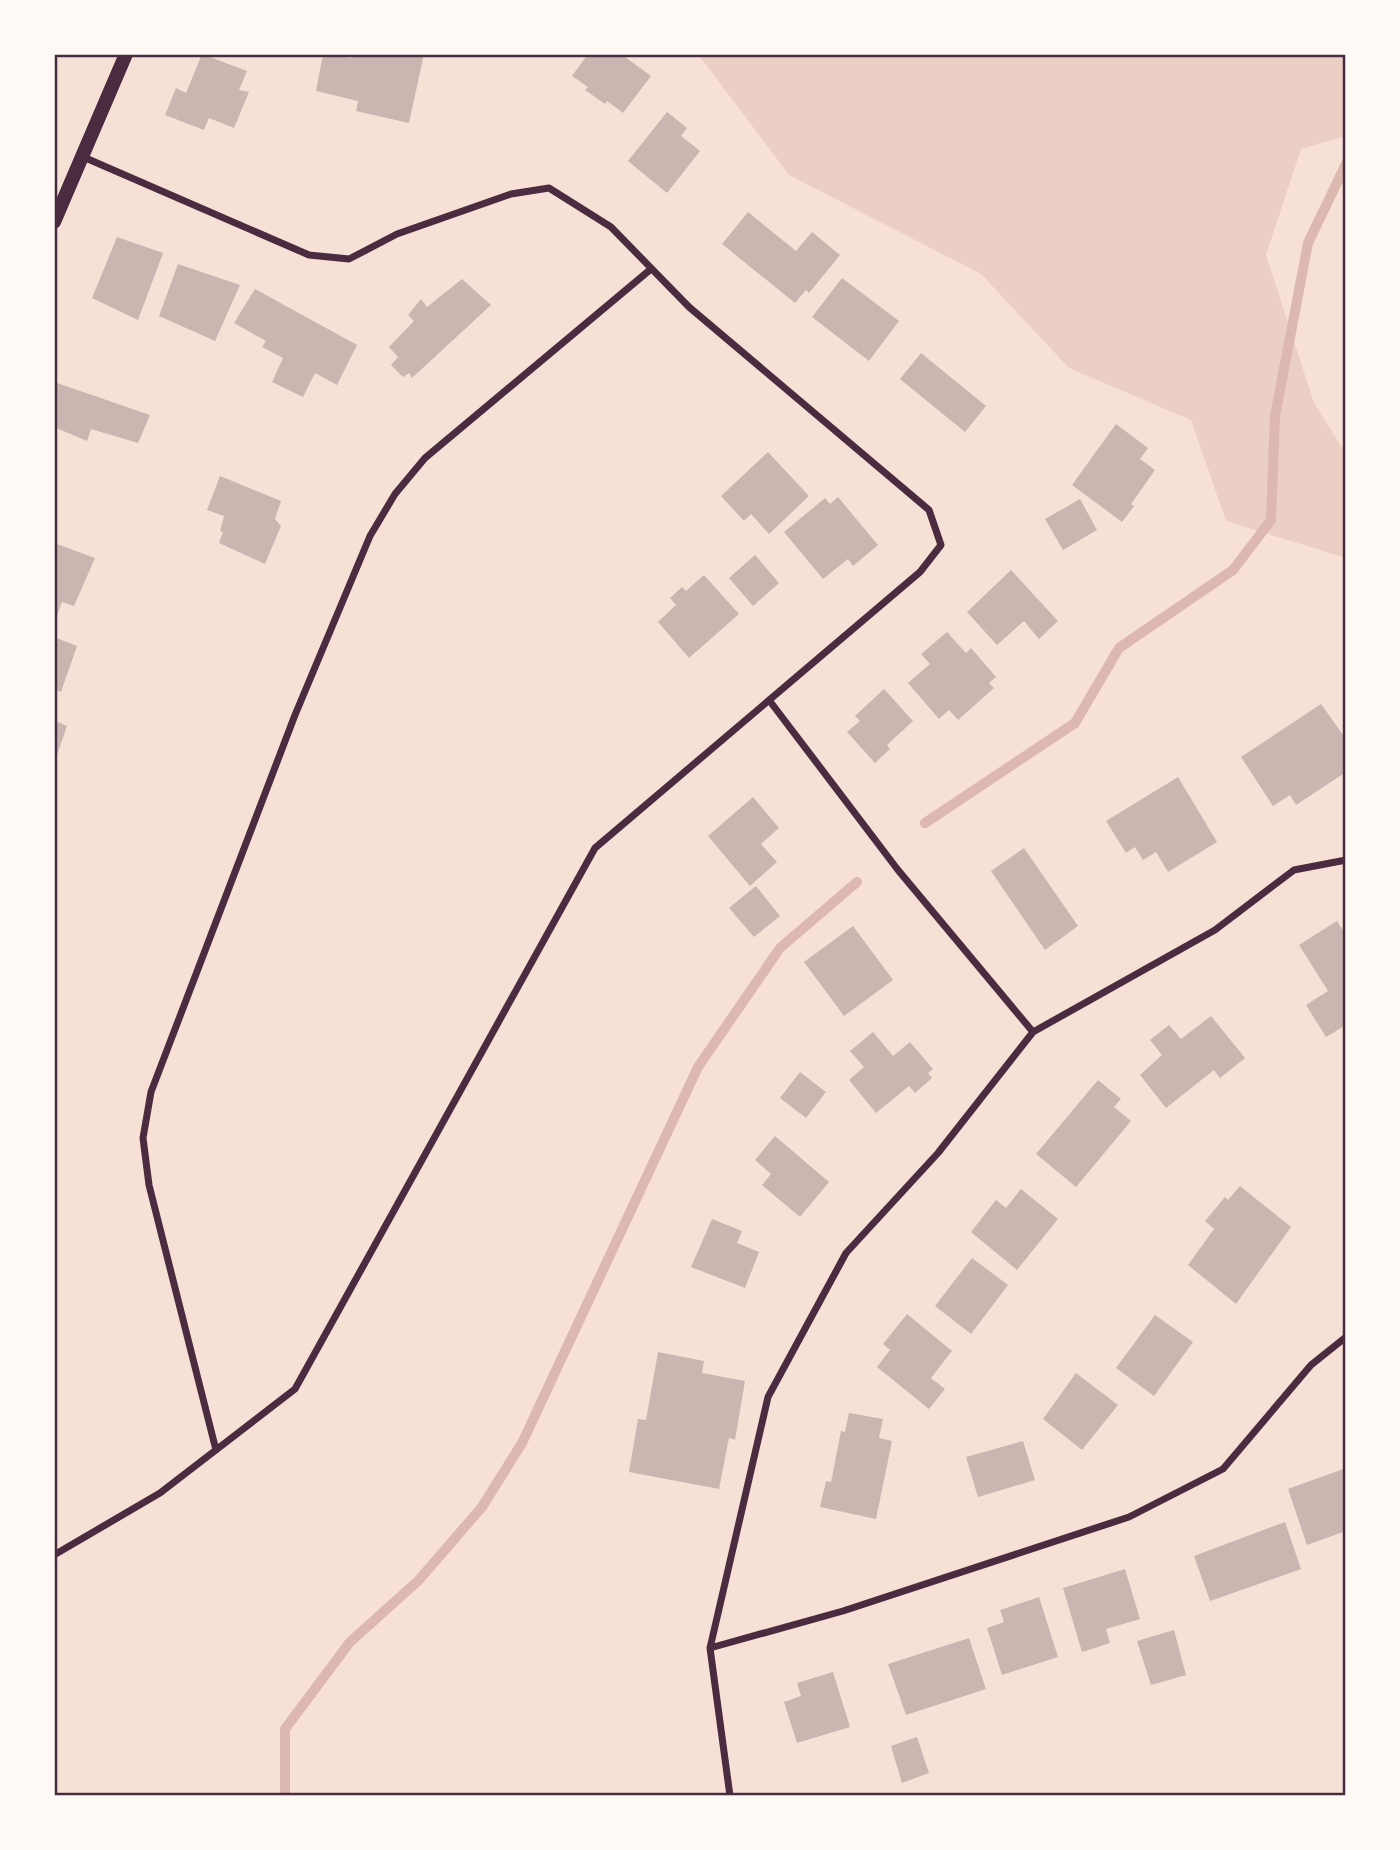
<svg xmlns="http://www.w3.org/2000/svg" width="1400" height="1850" viewBox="0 0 1400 1850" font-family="'Playfair Display',serif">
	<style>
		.green { fill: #ebcfc5 }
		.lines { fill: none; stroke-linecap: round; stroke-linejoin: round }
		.stream { stroke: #dcb8b0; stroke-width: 10 }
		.building { fill: #ccb4b1 }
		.minor { stroke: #4a2c40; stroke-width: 7 }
		.secondary { stroke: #4a2c40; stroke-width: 14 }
		.neatline { fill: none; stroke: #4a2c40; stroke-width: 2.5 }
	</style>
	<rect width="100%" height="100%" fill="#f7e1d7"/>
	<path class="green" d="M 698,54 L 1346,54 L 1346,136 L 1301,149 L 1266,255 L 1314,403 L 1346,454 L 1346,558 L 1226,521 L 1191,420 L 1069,368 L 981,274 L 789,175 Z"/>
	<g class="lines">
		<path class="stream" d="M 925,823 L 1075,723 L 1119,648 L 1233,570 L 1271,520 L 1275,416 L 1308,243 L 1346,164
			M 285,1796 L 285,1729 L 350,1642 L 418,1581 L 482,1507 L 522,1443 L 698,1067 L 780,948 L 857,882"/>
	</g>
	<path class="building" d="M 202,54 L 247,71 L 239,90 L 249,92 L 234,128 L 209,118 L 204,130 L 165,115 L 176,88 L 186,93 Z
		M 323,54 L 352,58 L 353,54 L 424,54 L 409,123 L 356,111 L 358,101 L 316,91 Z
		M 588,54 L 621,54 L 651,76 L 623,113 L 607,101 L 605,104 L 585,90 L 588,87 L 572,76 Z
		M 667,112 L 687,128 L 681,136 L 700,151 L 667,193 L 628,161 Z
		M 748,212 L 796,251 L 812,232 L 840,255 L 809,293 L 806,290 L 795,303 L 722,244 Z
		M 117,237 L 163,253 L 138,320 L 92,298 Z
		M 178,264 L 240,285 L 215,341 L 159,316 Z
		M 842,278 L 899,321 L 869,361 L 812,317 Z
		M 462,279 L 491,305 L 412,378 L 409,373 L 403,377 L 391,365 L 398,357 L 389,347 L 414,321 L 408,315 L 421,299 L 427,307 Z
		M 255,289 L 357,345 L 337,385 L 315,373 L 303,397 L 272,382 L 283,358 L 262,347 L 266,341 L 234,323 Z
		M 921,353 L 986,406 L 965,432 L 900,379 Z
		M 57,383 L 150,415 L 138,443 L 91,429 L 87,441 L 54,427 L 54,389 Z
		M 1116,424 L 1148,448 L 1140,459 L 1155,470 L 1131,504 L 1134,506 L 1122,522 L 1072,485 Z
		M 768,452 L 809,496 L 769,534 L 751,514 L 744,521 L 721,496 Z
		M 220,476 L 281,501 L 275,519 L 281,526 L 265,564 L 219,543 L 223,532 L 220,531 L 224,516 L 207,510 Z
		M 838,497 L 878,545 L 853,566 L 848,559 L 823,579 L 784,532 L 825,498 L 830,504 Z
		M 1080,499 L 1097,530 L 1063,550 L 1045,519 Z
		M 54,543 L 95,558 L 74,606 L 62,602 L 55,622 Z
		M 755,555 L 779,583 L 753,606 L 729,578 Z
		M 1011,570 L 1058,621 L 1039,639 L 1024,621 L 997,645 L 967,612 Z
		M 704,575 L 739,614 L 689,658 L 658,622 L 676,605 L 670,598 L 682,587 L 686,591 Z
		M 947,632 L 966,653 L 971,648 L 996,677 L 989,683 L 994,688 L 958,720 L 949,710 L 939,719 L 908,683 L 930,664 L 921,654 Z
		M 54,637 L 77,646 L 61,692 L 54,689 Z
		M 884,689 L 913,721 L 887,745 L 890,749 L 875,763 L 847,732 L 860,721 L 855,716 Z
		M 1321,704 L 1346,739 L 1346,772 L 1296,805 L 1290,795 L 1273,806 L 1241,757 Z
		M 54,720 L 67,726 L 55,761 L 54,761 Z
		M 1178,777 L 1217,842 L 1168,872 L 1156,852 L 1143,860 L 1135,847 L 1126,853 L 1106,821 Z
		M 753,797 L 779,828 L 761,844 L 777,862 L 750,886 L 708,836 Z
		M 1024,848 L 1078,926 L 1045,950 L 991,871 Z
		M 756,886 L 780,916 L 754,937 L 729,908 Z
		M 1337,921 L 1346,935 L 1346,1025 L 1326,1037 L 1306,1005 L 1328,991 L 1299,945 Z
		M 853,926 L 893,980 L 844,1016 L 804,962 Z
		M 1211,1016 L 1245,1058 L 1220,1078 L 1214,1070 L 1166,1108 L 1140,1075 L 1162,1055 L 1150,1040 L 1169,1025 L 1181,1039 Z
		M 873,1032 L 893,1056 L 910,1042 L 933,1069 L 928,1073 L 932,1078 L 915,1093 L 909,1086 L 876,1113 L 849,1080 L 864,1067 L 850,1051 Z
		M 800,1072 L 826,1092 L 806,1118 L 780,1098 Z
		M 1098,1080 L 1121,1099 L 1114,1107 L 1131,1121 L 1076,1187 L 1036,1154 Z
		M 775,1136 L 829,1182 L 800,1217 L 762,1185 L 771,1174 L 755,1160 Z
		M 1240,1186 L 1291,1227 L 1236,1304 L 1188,1265 L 1214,1229 L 1205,1221 L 1225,1197 L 1228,1200 Z
		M 1021,1189 L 1058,1219 L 1017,1270 L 971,1232 L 996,1200 L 1006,1208 Z
		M 712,1219 L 742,1231 L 737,1243 L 759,1252 L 745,1288 L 691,1267 Z
		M 972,1258 L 1008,1285 L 971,1334 L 935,1306 Z
		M 907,1314 L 952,1351 L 931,1378 L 945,1389 L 929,1409 L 877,1367 L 890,1350 L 883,1344 Z
		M 1155,1315 L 1193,1342 L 1154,1396 L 1116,1368 Z
		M 658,1352 L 704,1361 L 702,1373 L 745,1381 L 735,1440 L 729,1438 L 719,1489 L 629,1472 L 638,1419 L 646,1420 Z
		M 1076,1373 L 1118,1405 L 1082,1450 L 1043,1419 Z
		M 849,1413 L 883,1419 L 879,1438 L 892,1441 L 876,1519 L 820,1507 L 826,1481 L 831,1482 L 841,1431 L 845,1432 Z
		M 1023,1441 L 1035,1480 L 978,1497 L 966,1457 Z
		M 1346,1468 L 1346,1531 L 1307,1545 L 1288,1489 Z
		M 1285,1522 L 1301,1569 L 1210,1601 L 1194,1556 Z
		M 1125,1569 L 1140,1619 L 1106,1629 L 1110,1643 L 1082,1652 L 1063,1588 Z
		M 1039,1597 L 1058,1657 L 1002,1675 L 987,1628 L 1004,1622 L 1000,1610 Z
		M 1174,1630 L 1186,1675 L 1151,1685 L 1137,1641 Z
		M 969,1638 L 986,1689 L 906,1715 L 888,1664 Z
		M 833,1672 L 850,1727 L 797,1743 L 784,1702 L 801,1696 L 797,1683 Z
		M 917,1737 L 929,1773 L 902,1783 L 891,1746 Z"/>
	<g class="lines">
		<path class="minor" d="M 769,700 L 898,870 L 1033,1032
			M 216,1450 L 149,1185 L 143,1138 L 151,1092 L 295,715 L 370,536 L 395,494 L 425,458 L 651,269
			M 54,1555 L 160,1493 L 295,1389 L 595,848 L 920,572 L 941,545 L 929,510 L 689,307 L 611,227 L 549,188 L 511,194 L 397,234 L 349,259 L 309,255 L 81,156
			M 710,1648 L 843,1611 L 1129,1517 L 1223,1469 L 1311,1365 L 1346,1337
			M 730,1796 L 710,1648 L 768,1397 L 846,1253 L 938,1153 L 1033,1032 L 1215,930 L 1294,870 L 1346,860"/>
		<path class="secondary" d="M 54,222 L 126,54"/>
	</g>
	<rect width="1400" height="1850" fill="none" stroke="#fffaf5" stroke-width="112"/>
	<rect x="56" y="56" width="1288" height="1738" class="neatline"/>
</svg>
